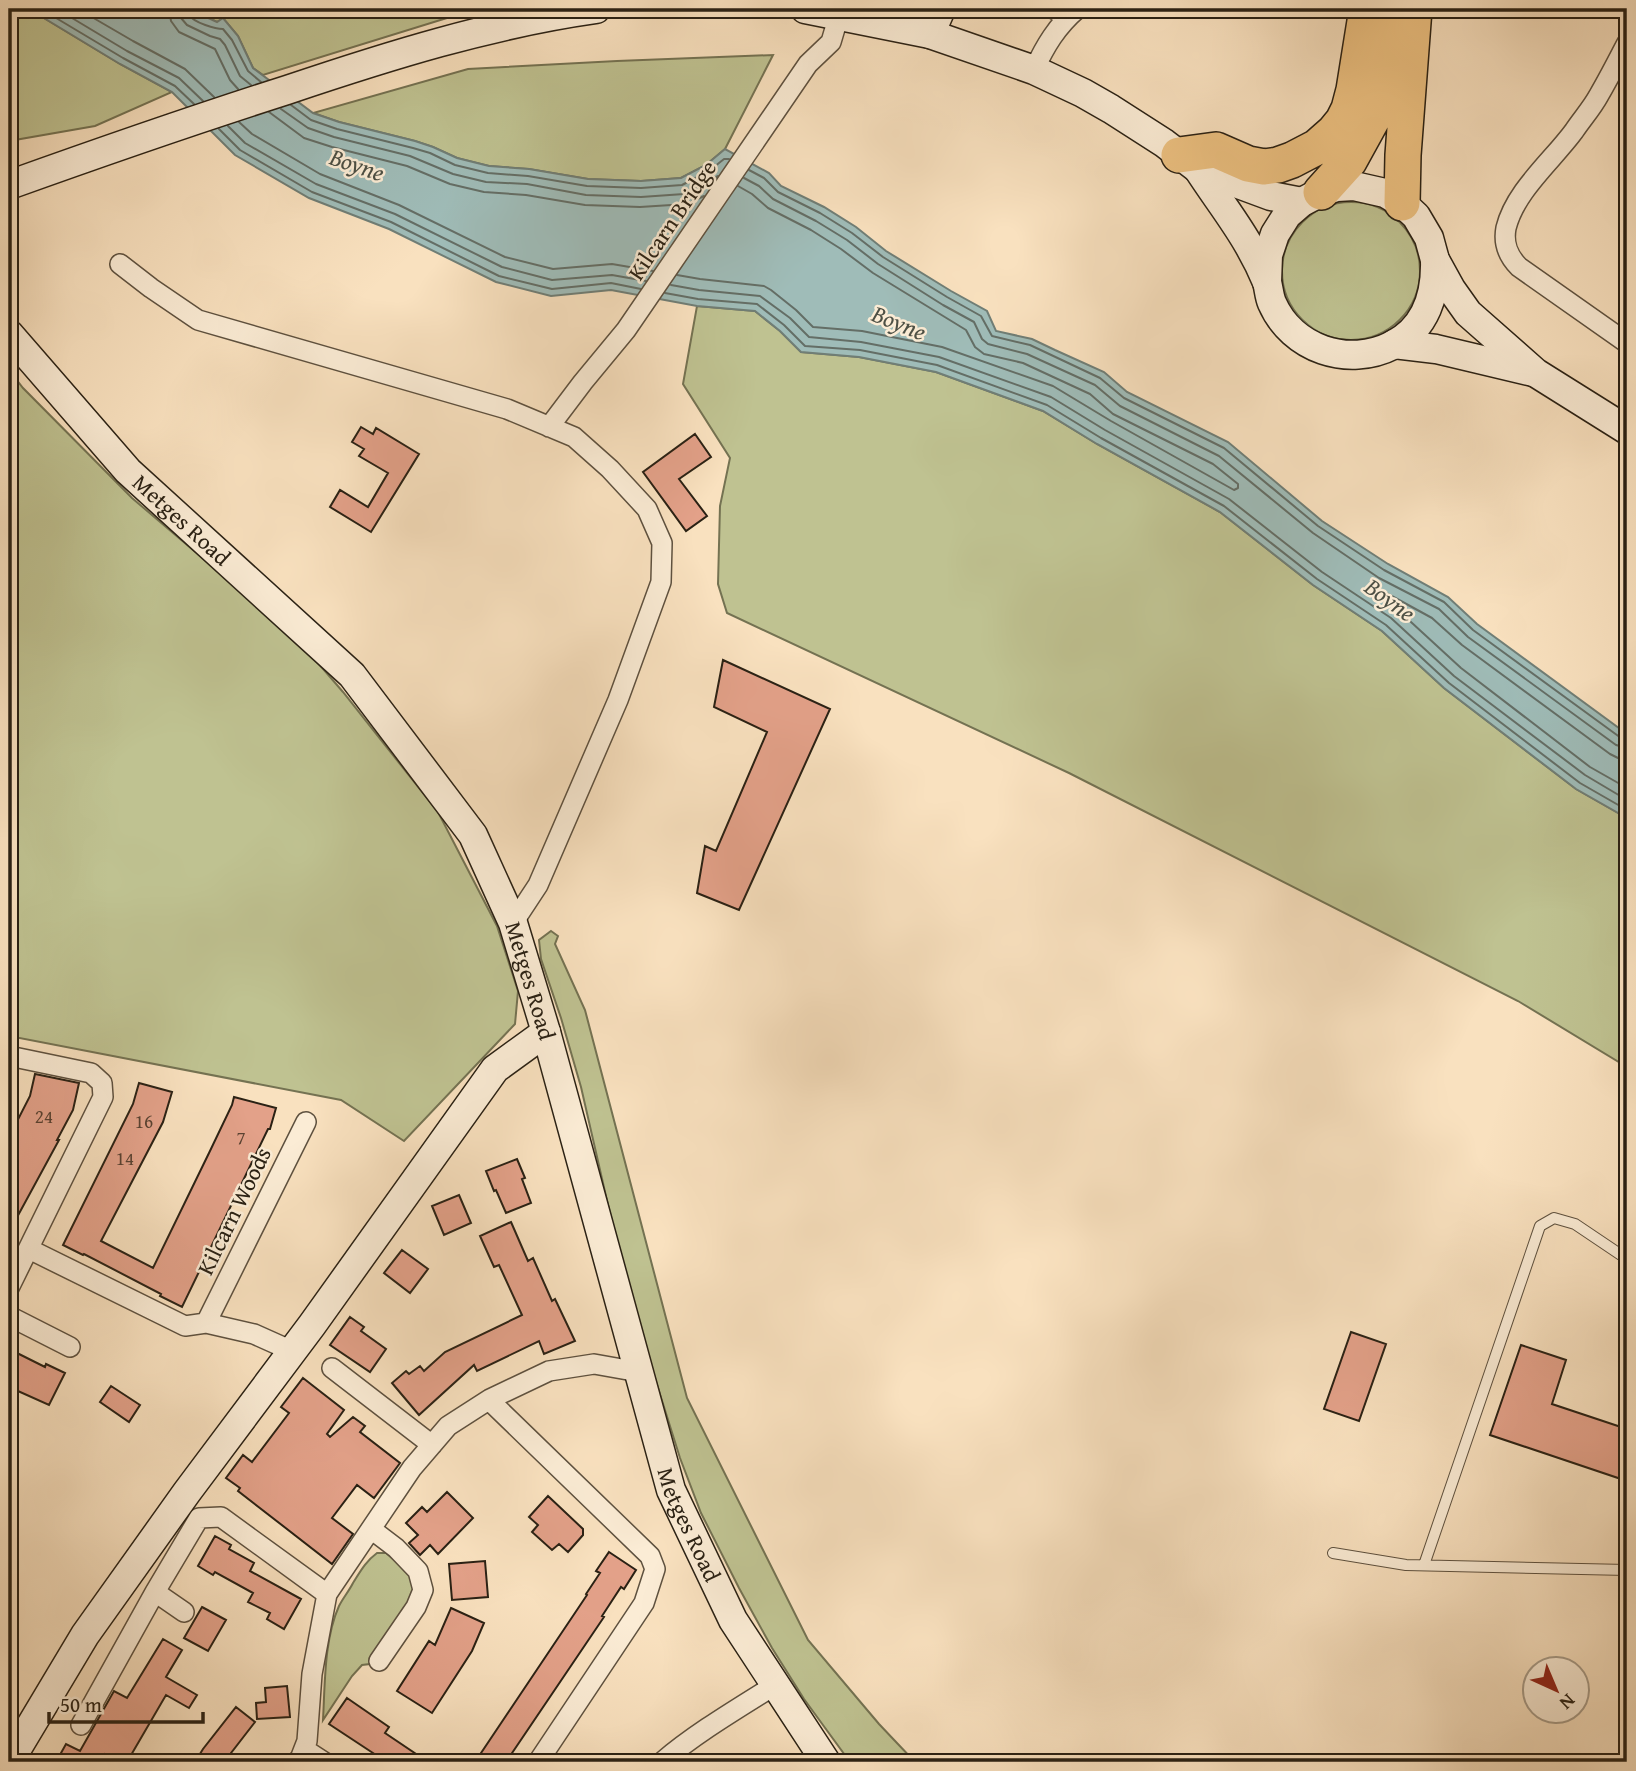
<svg xmlns="http://www.w3.org/2000/svg" width="1636" height="1771" viewBox="0 0 1636 1771" font-family="'Gentium Book Plus',serif">
	<style>
		.green { fill: #bfc291; stroke: #747252; stroke-width: 2 }
		.water { fill: #9fbcb8; stroke: #707e76; stroke-width: 2 }
		.lines { fill: none; stroke-linecap: round; stroke-linejoin: round }
		.shore { stroke: #646e66; stroke-width: 2 }
		.building { fill: #e3a189; stroke: #2a2114; stroke-width: 2 }
		.lane-casing { stroke: #5e513f; stroke-width: 12 }
		.street-casing { stroke: #5e513f; stroke-width: 22 }
		.secondary-casing { stroke: #2a2114; stroke-width: 31 }
		.highway-casing { stroke: #2a2114; stroke-width: 38 }
		.lane { stroke: #fbecd5; stroke-width: 10 }
		.street { stroke: #fbecd5; stroke-width: 19 }
		.secondary { stroke: #fbecd5; stroke-width: 28 }
		.highway { stroke: #ecc080; stroke-width: 35 }
		.labels { text-anchor: middle; stroke-width: 5; stroke-linejoin: round; paint-order: stroke }
		.number-label { font-size: 19px; fill: #584131 }
		.street-label { font-size: 23px; fill: #2a2114; stroke: #fbecd5 }
		.water-label { font-size: 24px; font-style: italic; fill: #4d5045; stroke: #fbecd5 }
	</style>
	<rect width="100%" height="100%" fill="#f9e1bf"/>
	<filter id="stains"><feTurbulence type="fractalNoise" baseFrequency=".00286" numOctaves="4"/><feColorMatrix values="0 0 0 0 .2 0 0 0 0 .09 0 0 0 0 .02 0 0 0 .5 -.17"/></filter>
	<radialGradient id="worn" r=".72"><stop offset=".6" stop-color="#630" stop-opacity="0"/><stop offset="1" stop-color="#630" stop-opacity=".3"/></radialGradient>
	<path class="green" d="M 9,9 L 29,9 L 120,64 L 172,92 L 95,126 L 9,141 Z
		M 189,9 L 476,9 L 263,75 L 253,68 L 238,36 L 223,18 L 217,22 Z
		M 773,55 L 725,149 L 706,165 L 681,178 L 641,181 L 588,179 L 529,169 L 489,166 L 457,158 L 433,147 L 415,141 L 339,122 L 313,113 L 468,69 L 617,61 Z
		M1282 271a69 69 0 1 1 138 0a69 69 0 1 1-138 0Z
		M 697,306 L 755,311 L 780,331 L 801,352 L 859,357 L 936,372 L 1043,411 L 1097,444 L 1220,512 L 1313,585 L 1382,631 L 1444,688 L 1576,789 L 1627,818 L 1627,1067 L 1518,1001 L 1069,773 L 727,613 L 718,584 L 720,506 L 730,458 L 683,384 Z
		M 9,370 L 23,388 L 132,498 L 233,584 L 312,656 L 343,692 L 438,812 L 497,926 L 518,991 L 515,1024 L 404,1141 L 341,1100 L 9,1036 Z
		M 551,931 L 558,936 L 555,944 L 585,1010 L 687,1398 L 808,1640 L 879,1724 L 915,1762 L 850,1762 L 804,1699 L 772,1648 L 739,1588 L 701,1513 L 680,1458 L 643,1340 L 611,1218 L 581,1087 L 561,1018 L 541,959 L 539,940 Z
		M 377,1553 L 386,1553 L 414,1577 L 415,1594 L 370,1664 L 362,1665 L 352,1676 L 323,1720 C 325,1685 324,1639 339,1606 C 343,1598 349,1591 353,1583 C 360,1572 366,1561 377,1553 Z"/>
	<path class="water" d="M 29,9 L 189,9 L 217,22 L 223,18 L 238,36 L 253,68 L 313,113 L 339,122 L 415,141 L 433,147 L 457,158 L 489,166 L 529,169 L 588,179 L 641,181 L 681,178 L 706,165 L 725,149 L 769,173 L 781,186 L 824,207 L 856,227 L 886,251 L 951,291 L 987,311 L 996,331 L 1032,339 L 1055,350 L 1104,372 L 1127,392 L 1228,442 L 1322,521 L 1388,564 L 1448,597 L 1477,624 L 1627,734 L 1627,818 L 1576,789 L 1444,688 L 1382,631 L 1313,585 L 1220,512 L 1097,444 L 1043,411 L 936,372 L 859,357 L 801,352 L 780,331 L 755,311 L 697,306 L 611,290 L 551,296 L 496,282 L 389,229 L 309,198 L 235,155 L 172,92 L 120,64 Z"/>
	<g class="lines">
		<path class="shore" d="M 41,9 L 123,58 L 175,86 L 194,104
			M 57,9 L 127,51 L 179,78 L 203,101
			M 78,9 L 133,41 L 185,69 L 214,97
			M 169,9 L 171,21 L 179,32 L 215,49 L 230,80 L 238,89
			M 179,9 L 181,18 L 187,25 L 210,36 L 220,39 L 225,45 L 240,76 L 251,85
			M 188,9 C 189,11 188,13 189,15 C 194,23 216,29 223,29 L 232,40 L 248,71 L 261,82
			M 291,105 L 311,120 L 337,129 L 413,148 L 430,153 L 455,165 L 488,173 L 528,176 L 587,186 L 641,188 L 682,185 L 709,171 L 724,159 L 729,159
			M 281,109 L 308,128 L 334,137 L 410,156 L 453,174 L 486,182 L 527,184 L 586,195 L 641,197 L 684,194 L 718,176
			M 269,112 L 304,138 L 332,147 L 407,166 L 450,184 L 484,192 L 526,195 L 585,205 L 640,207 L 687,204 L 704,196
			M 239,122 L 252,134 L 320,174 L 399,205 L 505,257 L 553,269 L 612,264 L 653,271
			M 228,126 L 245,143 L 316,184 L 395,214 L 502,267 L 552,280 L 612,275 L 646,281
			M 219,129 L 240,150 L 312,192 L 391,222 L 499,276 L 552,289 L 611,283 L 641,289
			M 749,170 L 764,178 L 778,192 L 820,213 L 852,233 L 883,257 L 947,297 L 981,316 L 992,336 L 1030,345 L 1100,378 L 1124,398 L 1224,448 L 1318,526 L 1384,570 L 1444,602 L 1473,630 L 1621,738 L 1627,739
			M 744,178 L 759,186 L 773,199 L 816,221 L 847,240 L 878,264 L 943,305 L 974,322 L 982,339 L 988,344 L 1027,354 L 1095,385 L 1120,406 L 1219,456 L 1313,533 L 1379,578 L 1439,609 L 1468,637 L 1616,745 L 1627,748
			M 677,275 L 700,279 L 764,286 L 771,290 L 796,310 L 813,327 L 862,331 L 942,347 L 1053,386 L 1111,421 L 1234,490 L 1238,488 L 1238,484 L 1213,464 L 1113,414 L 1090,394 L 1023,363 L 984,354 L 975,347 L 966,330 L 873,273 L 841,249 L 811,230 L 768,208 L 752,194 L 738,186
			M 671,285 L 699,290 L 760,296 L 790,318 L 809,337 L 861,342 L 939,357 L 1051,397 L 1105,430 L 1229,499 L 1322,572 L 1391,618 L 1454,676 L 1585,775 L 1627,800
			M 665,293 L 698,299 L 757,304 L 784,325 L 805,346 L 860,350 L 937,365 L 1047,405 L 1101,438 L 1224,506 L 1317,579 L 1386,625 L 1449,683 L 1580,783 L 1627,810
			M 1627,759 L 1618,758 L 1610,754 L 1462,645 L 1432,618 L 1379,589 L 1374,590 L 1375,595 L 1399,611 L 1461,668 L 1590,767 L 1627,788"/>
	</g>
	<path class="building" d="M 361,427 L 373,434 L 376,428 L 419,454 L 371,532 L 330,507 L 340,490 L 368,507 L 388,473 L 359,456 L 364,449 L 352,442 Z
		M 695,434 L 711,457 L 679,479 L 707,516 L 686,531 L 643,472 Z
		M 723,660 L 830,709 L 739,910 L 697,893 L 705,846 L 716,851 L 767,732 L 714,707 Z
		M 35,1074 L 79,1083 L 73,1110 L 57,1140 L 59,1140 L 9,1232 L 9,1137 L 30,1096 Z
		M 139,1083 L 172,1092 L 163,1122 L 101,1241 L 153,1268 L 209,1153 L 232,1105 L 234,1097 L 276,1108 L 270,1129 L 268,1129 L 182,1307 L 160,1296 L 161,1294 L 84,1254 L 83,1255 L 63,1245 L 133,1104 Z
		M 517,1159 L 525,1178 L 522,1179 L 531,1203 L 506,1213 L 496,1190 L 494,1191 L 486,1171 Z
		M 459,1195 L 471,1223 L 444,1235 L 432,1206 Z
		M 511,1222 L 528,1261 L 533,1258 L 552,1301 L 555,1299 L 575,1341 L 544,1354 L 539,1341 L 477,1371 L 474,1365 L 419,1415 L 392,1383 L 406,1371 L 409,1374 L 420,1366 L 424,1371 L 445,1352 L 522,1315 L 499,1265 L 494,1267 L 480,1236 Z
		M 402,1250 L 428,1269 L 410,1293 L 384,1273 Z
		M 350,1317 L 364,1327 L 361,1331 L 386,1349 L 370,1372 L 330,1345 Z
		M 1351,1332 L 1386,1344 L 1359,1421 L 1324,1409 Z
		M 1521,1345 L 1566,1360 L 1552,1404 L 1627,1429 L 1627,1481 L 1490,1435 Z
		M 9,1349 L 45,1367 L 46,1364 L 65,1373 L 49,1405 L 9,1387 Z
		M 303,1378 L 344,1410 L 327,1434 L 330,1437 L 353,1417 L 365,1426 L 360,1432 L 400,1463 L 374,1498 L 357,1485 L 332,1518 L 353,1534 L 332,1564 L 238,1491 L 240,1488 L 226,1478 L 243,1455 L 252,1462 L 289,1413 L 281,1407 Z
		M 111,1386 L 140,1405 L 129,1422 L 100,1402 Z
		M 447,1492 L 473,1518 L 438,1554 L 430,1545 L 420,1555 L 409,1543 L 418,1535 L 406,1523 L 422,1507 L 427,1512 Z
		M 548,1496 L 583,1529 L 583,1535 L 568,1552 L 559,1544 L 552,1550 L 532,1532 L 538,1525 L 529,1517 Z
		M 215,1536 L 231,1545 L 229,1549 L 254,1563 L 250,1571 L 301,1599 L 284,1629 L 267,1619 L 270,1613 L 248,1602 L 253,1593 L 215,1572 L 213,1575 L 198,1566 Z
		M 609,1552 L 636,1570 L 624,1589 L 621,1587 L 602,1616 L 604,1617 L 506,1762 L 475,1762 L 587,1595 L 586,1594 L 600,1573 L 596,1571 Z
		M 485,1561 L 488,1597 L 452,1600 L 449,1564 Z
		M 202,1607 L 226,1620 L 208,1651 L 184,1638 Z
		M 451,1608 L 484,1623 L 472,1651 L 432,1713 L 397,1691 L 429,1641 L 435,1645 Z
		M 163,1639 L 182,1650 L 166,1677 L 197,1695 L 189,1708 L 166,1695 L 127,1762 L 120,1762 L 105,1754 L 100,1762 L 56,1762 L 66,1744 L 80,1751 L 114,1691 L 127,1698 Z
		M 287,1686 L 290,1717 L 257,1719 L 256,1703 L 266,1702 L 265,1688 Z
		M 347,1698 L 389,1727 L 385,1733 L 428,1762 L 372,1762 L 376,1755 L 329,1724 Z
		M 236,1707 L 255,1722 L 224,1762 L 195,1762 L 203,1749 Z"/>
	<g class="lines">
		<g class="lane-casing">
			<path id="lane" d="M 1043,9 L 1064,20
				M 1333,1553 L 1406,1565 L 1627,1570
				M 1424,1565 L 1540,1226 L 1554,1218 L 1575,1224 L 1627,1259"/>
		</g>
		<g class="street-casing">
			<path id="street" d="M 1627,43 C 1618,60 1609,78 1599,95 C 1592,108 1582,119 1574,131 C 1552,161 1515,191 1506,228 C 1503,244 1508,256 1519,267 L 1627,343
				M 1034,70 C 1045,46 1057,26 1077,9
				M 120,264 L 151,288 L 198,320 L 507,409 L 574,437 L 610,469 L 647,509 L 662,543 L 661,582 L 618,700 L 538,885 L 513,923
				M 549,427 L 583,382 L 626,330 L 808,64 L 831,42 L 839,15
				M 9,1056 L 91,1073 L 102,1083 L 103,1097 L 9,1288
				M 29,1249 L 185,1326 L 206,1323
				M 9,1316 L 70,1347
				M 292,1351 L 254,1334 L 206,1323 L 306,1122
				M 332,1368 L 432,1445
				M 489,1400 L 650,1556 L 655,1569 L 644,1603 L 538,1762
				M 371,1529 L 396,1548 L 418,1571 L 423,1590 L 416,1607 L 379,1661
				M 155,1592 L 184,1612
				M 327,1594 L 412,1468 L 448,1426 L 490,1399 L 549,1371 L 594,1364 L 639,1372
				M 81,1725 L 155,1592 L 199,1518 L 221,1517 L 327,1594 L 312,1674 L 307,1741 L 300,1759 L 296,1762
				M 304,1749 L 324,1762
				M 662,1762 C 696,1733 737,1709 775,1685"/>
		</g>
		<g class="secondary-casing">
			<g id="secondary">
				<path d="M 805,9 L 930,34 L 1034,70 L 1083,93 L 1111,109 L 1164,143 L 1198,169 L 1271,196 L 1302,202"/>
				<path d="M 930,34 L 941,9"/>
				<path d="M 1198,169 C 1214,194 1233,218 1248,244 C 1255,256 1262,270 1267,282 C 1269,289 1269,296 1272,303 C 1292,349 1348,368 1393,345 C 1426,328 1436,294 1435,260"/>
				<path d="M 9,185 C 101,152 193,120 287,90 C 388,56 490,24 596,9"/>
				<path d="M 1267,282 L 1268,255 L 1275,234 L 1287,215 L 1302,202 L 1321,192 L 1337,187 L 1354,186 L 1385,193 L 1402,203 L 1416,216 L 1429,238 L 1435,260 L 1451,289 L 1468,313 L 1536,373 L 1627,430"/>
				<path id="s1" d="M 9,334 L 128,471 L 352,675 L 473,835 L 513,923 L 546,1032 L 671,1490 L 733,1620 L 826,1762"/>
				<path d="M 1394,344 L 1436,349 L 1533,372"/>
				<path d="M 9,1762 L 85,1635 L 187,1492 L 312,1325 L 495,1069 L 546,1032"/>
			</g>
		</g>
		<g class="highway-casing">
			<path id="highway" d="M 1179,155 L 1216,150 L 1248,164 L 1264,167 L 1278,165 L 1292,160 L 1317,147 L 1334,132 L 1343,121 L 1349,109 L 1354,90 L 1367,9
				M 1321,192 L 1349,161 L 1376,112 L 1387,40 L 1391,9
				M 1402,203 L 1403,155 L 1414,9"/>
		</g>
		<use href="#lane" class="lane"/>
		<use href="#street" class="street"/>
		<use href="#secondary" class="secondary"/>
		<use href="#highway" class="highway"/>
	</g>
	<g class="labels">
		<g class="number-label">
			<text x="44" y="1123">24</text>
			<text x="144" y="1128">16</text>
			<text x="241" y="1144">7</text>
			<text x="125" y="1165">14</text>
		</g>
		<g class="street-label">
			<text transform="translate(672 220) rotate(-56)" y="8">Kilcarn Bridge</text>
			<text dy="8" stroke="none"><textPath href="#s1" startOffset="254">Metges Road</textPath></text>
			<text dy="8" stroke="none"><textPath href="#s1" startOffset="842">Metges Road</textPath></text>
			<text transform="translate(234 1211) rotate(-64)" y="8">Kilcarn Woods</text>
			<text dy="8" stroke="none"><textPath href="#s1" startOffset="1409">Metges Road</textPath></text>
		</g>
		<g class="water-label">
			<text transform="translate(357 165) rotate(19)" y="8">Boyne</text>
			<text transform="translate(899 323) rotate(22)" y="8">Boyne</text>
			<text transform="translate(1390 600) rotate(36)" y="8">Boyne</text>
		</g>
	</g>
	<rect width="1636" height="1771" fill="none" stroke="#f9e1bf" stroke-width="35"/>
	<rect x="10" y="10" width="1615" height="1750" fill="none" stroke="#2a2114" stroke-width="3.5"/>
	<rect x="18" y="18" width="1601" height="1736" fill="none" stroke="#2a2114" stroke-width="2"/>
	<g transform="translate(1556 1690) rotate(136)"><circle r="33" fill="#fbecd5" stroke="#a79b88" stroke-width="2"/>
	<path d="M0-5L12 26L0 18L-12 26Z" fill="#8f2418"/>
	<text y="-10" font-size="19" font-weight="bold" text-anchor="middle" fill="#2a2114">N</text>
	</g>
	<path d="M49 1712v10h154v-10" fill="none" stroke="#2a2114" stroke-width="3.5"/>
	<text x="60" y="1712" font-size="21" fill="#2a2114" stroke="#fbecd5" stroke-width="5" paint-order="stroke">50 m</text>
	<rect width="100%" height="100%" filter="url(#stains)"/>
	<rect width="100%" height="100%" fill="url(#worn)"/>
</svg>
